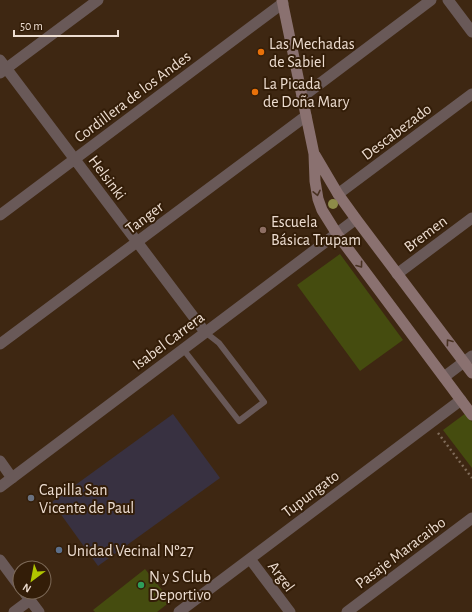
<svg xmlns="http://www.w3.org/2000/svg" width="472" height="612" viewBox="0 0 472 612" font-family="'Alegreya Sans',sans-serif">
	<style>
		.education { fill: #383141 }
		.green { fill: #454c0f }
		.lines { fill: none; stroke-linecap: round; stroke-linejoin: round }
		.path { stroke: #7f6b59; stroke-width: 2.5; stroke-dasharray: 2 3; stroke-linecap: butt }
		.service { stroke: #695958; stroke-width: 6 }
		.minor { stroke: #695958; stroke-width: 11 }
		.tertiary { stroke: #695958; stroke-width: 11 }
		.secondary { stroke: #8a7170; stroke-width: 11 }
		.tree { fill: #8d8b49 }
		.oneway { stroke: #493222 }
		.food-dot { fill: #e8710a; stroke: #331d08; stroke-width: 1.5 }
		.education-dot { fill: #8d6e63; stroke: #331d08; stroke-width: 1.5 }
		.worship-dot { fill: #6b7280; stroke: #331d08; stroke-width: 1.5 }
		.service-dot { fill: #5c6f8a; stroke: #331d08; stroke-width: 1.5 }
		.leisure-dot { fill: #2e9e5b; stroke: #331d08; stroke-width: 1.5 }
		.labels { text-anchor: middle; stroke-width: 4; stroke-linejoin: round; paint-order: stroke }
		.poi-label { font-size: 16px; fill: #edddd1; stroke: #331d08; text-anchor: start }
		.street-label { font-size: 16px; fill: #edddd1; stroke: #331d08 }
	</style>
	<rect width="100%" height="100%" fill="#3e2712"/>
	<path class="education" d="M 173,414 L 220,478 L 98,566 L 52,502 Z"/>
	<path class="green" d="M 340,254 L 403,340 L 360,371 L 297,285 Z
		M 466,413 L 472,422 L 472,468 L 443,430 Z
		M 145,569 L 171,601 L 157,612 L 95,612 L 93,610 Z"/>
	<g class="lines">
		<path class="path" d="M 438,433 L 472,478"/>
		<path class="service" d="M 183,349 L 239,421 L 264,402 L 219,343 L 205,332"/>
		<path class="minor" d="M 448,0 L 472,32
			M 0,60 L 205,332
			M 0,73 L 98,0
			M 302,97 L 431,0
			M 338,194 L 472,94
			M 0,215 L 283,3
			M 397,274 L 472,218
			M 0,344 L 306,116
			M 0,461 L 12,478
			M 250,559 L 290,612
			M 0,560 L 20,587
			M 24,592 L 39,612
			M 14,612 L 30,600
			M 179,612 L 461,400
			M 347,612 L 472,518"/>
		<path class="tertiary" d="M 444,377 L 472,356
			M 0,487 L 356,219"/>
		<path class="secondary" d="M 282,0 L 314,154 L 315,181 L 318,199 L 322,210 L 337,234 L 472,415
			M 315,155 L 338,194 L 356,219 L 472,373"/>
	</g>
	<circle class="tree" cx="333" cy="204" r="5"/>
	<defs><path id="oneway-chevron" d="M-2-3.5L2.5 0L-2 3.5" fill="none" stroke-width="1.6" stroke-linecap="round" stroke-linejoin="round"/></defs>
	<g class="oneway">
		<use href="#oneway-chevron" transform="translate(317 193) rotate(78)"/>
		<use href="#oneway-chevron" transform="translate(360 265) rotate(53)"/>
		<use href="#oneway-chevron" transform="translate(449 342) rotate(-127)"/>
	</g>
	<g class="food-dot">
		<circle cx="261" cy="52" r="4"/>
		<circle cx="255" cy="92" r="4"/>
	</g>
	<circle class="education-dot" cx="263" cy="230" r="4"/>
	<circle class="worship-dot" cx="31" cy="498" r="4"/>
	<circle class="service-dot" cx="59" cy="550" r="4"/>
	<circle class="leisure-dot" cx="141" cy="585" r="4"/>
	<g class="labels">
		<g class="poi-label">
			<text x="269" y="49">Las Mechadas<tspan x="269" dy="18">de Sabiel</tspan></text>
			<text x="263" y="89">La Picada<tspan x="263" dy="18">de Doña Mary</tspan></text>
			<text x="271" y="227">Escuela<tspan x="271" dy="18">Básica Trupam</tspan></text>
			<text x="39" y="495">Capilla San<tspan x="39" dy="18">Vicente de Paul</tspan></text>
			<text x="67" y="556">Unidad Vecinal Nº27</text>
			<text x="149" y="582">N y S Club<tspan x="149" dy="18">Deportivo</tspan></text>
		</g>
		<g class="street-label">
			<text transform="translate(132 96) rotate(-37)" y="6">Cordillera de los Andes</text>
			<text transform="translate(396 131) rotate(-37)" y="6">Descabezado</text>
			<text transform="translate(108 177) rotate(53)" y="6">Helsinki</text>
			<text transform="translate(144 217) rotate(-37)" y="6">Tanger</text>
			<text transform="translate(425 233) rotate(-37)" y="6">Bremen</text>
			<text transform="translate(168 340) rotate(-37)" y="6">Isabel Carrera</text>
			<text transform="translate(310 493) rotate(-37)" y="6">Tupungato</text>
			<text transform="translate(400 552) rotate(-37)" y="6">Pasaje Maracaibo</text>
			<text transform="translate(282 576) rotate(53)" y="6">Argel</text>
		</g>
	</g>
	<g transform="translate(32 580) rotate(212)"><circle r="19" fill="#331d08" stroke="#7d6a58"/>
	<path d="M0-3L7 15L0 10L-7 15Z" fill="#b1c500"/>
	<text y="-6" font-size="11" font-weight="bold" text-anchor="middle" fill="#edddd1">N</text>
	</g>
	<path d="M14 30v6h104v-6" fill="none" stroke="#edddd1" stroke-width="2"/>
	<text x="20" y="30" font-size="12" fill="#edddd1" stroke="#331d08" stroke-width="3" paint-order="stroke">50 m</text>
</svg>
